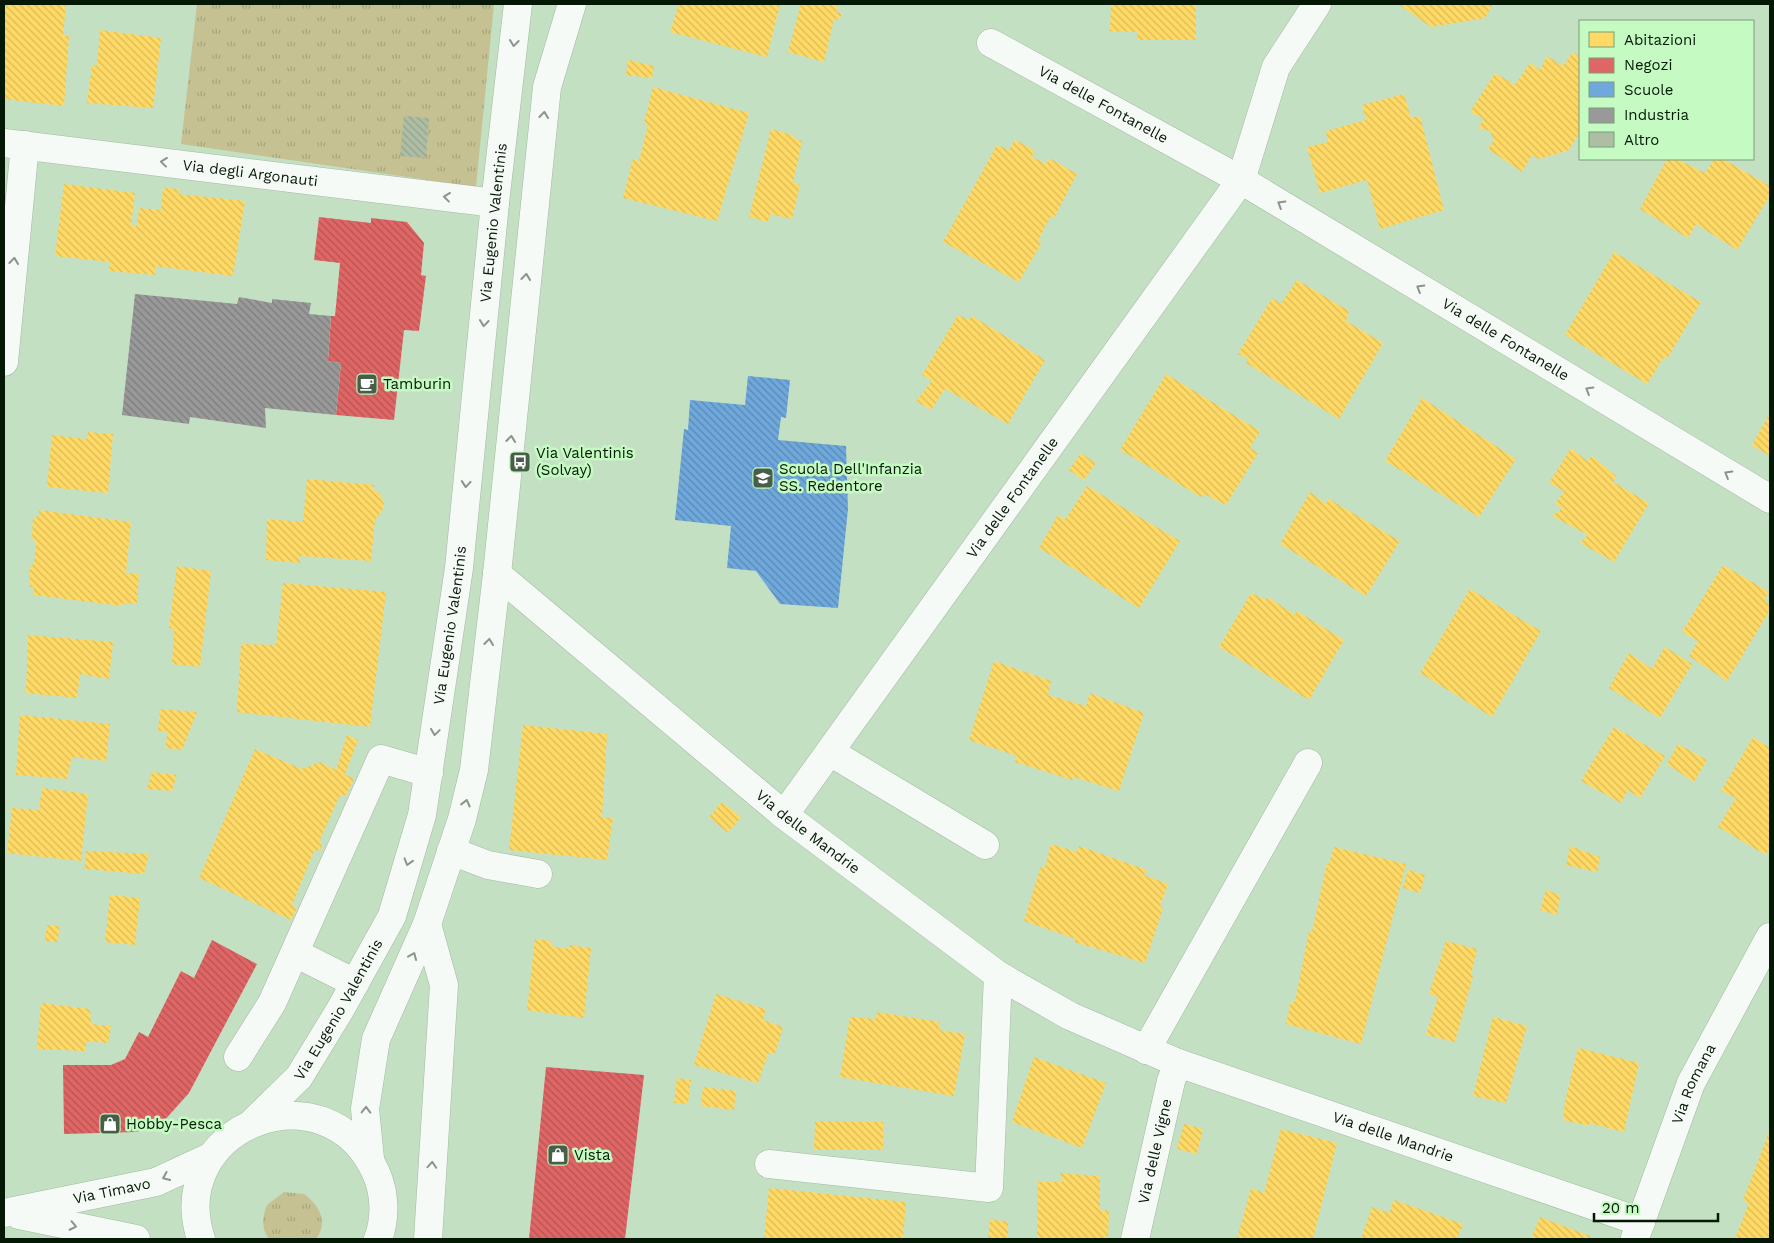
<svg xmlns="http://www.w3.org/2000/svg" width="1774" height="1243" viewBox="0 0 1774 1243" font-family="'Work Sans',sans-serif">
	<style>
		.grass { fill: url(#grass-tufts) }
		.homes { fill: url(#homes-back-hatch) }
		.shops { fill: url(#shops-back-hatch) }
		.schools { fill: url(#schools-back-hatch) }
		.industry { fill: url(#industry-back-hatch) }
		.building { fill: url(#building-back-hatch) }
		.lines { fill: none; stroke-linecap: round; stroke-linejoin: round }
		.minor-casing { stroke: #a2b9a2; stroke-width: 29 }
		.major-casing { stroke: #a2b9a2; stroke-width: 29 }
		.minor { stroke: #f6faf6; stroke-width: 28 }
		.major { stroke: #f6faf6; stroke-width: 28 }
		.oneway { stroke: #8a948a }
		.labels { text-anchor: middle; stroke-width: 5; stroke-linejoin: round; paint-order: stroke }
		.street-label { font-size: 15px; fill: #051806; stroke: #c5fbc3 }
		.poi-label { font-size: 15px; fill: #051806; stroke: #c5fbc3; text-anchor: start }
	</style>
	<defs>
		<pattern id="grass-tufts" width="24" height="20" patternUnits="userSpaceOnUse" patternTransform="scale(1.25)"><rect width="24" height="20" fill="#c5c192"/><path d="M3 7l-1-3M5 7V3M7 7l1-3M15 17l-1-3M17 17v-4M19 17l1-3" fill="none" stroke="#a8a57c"/></pattern>
		<pattern id="homes-back-hatch" width="6" height="6" patternUnits="userSpaceOnUse" patternTransform="scale(1.25)"><rect width="6" height="6" fill="#ffd966"/><path d="M-1 5l2 2M0 0l6 6M5-1l2 2" fill="none" stroke="#d9ba57"/></pattern>
		<pattern id="shops-back-hatch" width="6" height="6" patternUnits="userSpaceOnUse" patternTransform="scale(1.25)"><rect width="6" height="6" fill="#e06666"/><path d="M-1 5l2 2M0 0l6 6M5-1l2 2" fill="none" stroke="#b45352"/></pattern>
		<pattern id="schools-back-hatch" width="6" height="6" patternUnits="userSpaceOnUse" patternTransform="scale(1.25)"><rect width="6" height="6" fill="#6fa8dc"/><path d="M-1 5l2 2M0 0l6 6M5-1l2 2" fill="none" stroke="#5988b0"/></pattern>
		<pattern id="industry-back-hatch" width="6" height="6" patternUnits="userSpaceOnUse" patternTransform="scale(1.25)"><rect width="6" height="6" fill="#999"/><path d="M-1 5l2 2M0 0l6 6M5-1l2 2" fill="none" stroke="#7b7c7b"/></pattern>
		<pattern id="building-back-hatch" width="6" height="6" patternUnits="userSpaceOnUse" patternTransform="scale(1.25)"><rect width="6" height="6" fill="#adbea4"/><path d="M-1 5l2 2M0 0l6 6M5-1l2 2" fill="none" stroke="#93a38c"/></pattern>
	</defs>
	<rect width="100%" height="100%" fill="#c4e0c3"/>
	<path class="grass" d="M 197,4 L 494,4 L 476,187 L 181,144 Z
		M 284,1192 L 304,1194 C 319,1205 329,1222 316,1239 L 269,1239 C 261,1228 262,1217 267,1205 Z"/>
	<path class="homes" d="M 6,4 L 66,4 L 63,36 L 69,36 L 64,106 L 4,99 L 4,21 Z
		M 679,4 L 780,4 L 767,57 L 670,32 Z
		M 801,4 L 838,4 L 836,12 L 842,13 L 839,20 L 834,19 L 824,62 L 788,52 Z
		M 1111,4 L 1196,4 L 1196,40 L 1138,40 L 1137,32 L 1110,31 Z
		M 1398,4 L 1493,4 L 1485,18 L 1431,27 Z
		M 100,30 L 161,38 L 153,108 L 87,103 L 92,65 L 97,66 Z
		M 1573,52 L 1580,57 L 1580,132 L 1569,150 L 1539,159 L 1532,155 L 1522,172 L 1488,149 L 1494,140 L 1490,131 L 1478,128 L 1484,119 L 1470,112 L 1495,73 L 1515,85 L 1530,63 L 1540,70 L 1547,56 L 1563,66 Z
		M 628,60 L 654,66 L 652,78 L 626,75 Z
		M 653,87 L 749,113 L 717,221 L 623,198 L 633,159 L 639,161 L 648,125 L 644,123 Z
		M 1404,94 L 1411,118 L 1420,116 L 1444,210 L 1380,229 L 1367,180 L 1320,193 L 1307,147 L 1328,142 L 1326,131 L 1366,120 L 1362,105 Z
		M 771,129 L 793,135 L 793,138 L 802,141 L 793,183 L 800,185 L 792,219 L 770,214 L 768,222 L 749,217 Z
		M 1015,140 L 1034,150 L 1032,157 L 1047,164 L 1049,158 L 1077,174 L 1054,218 L 1050,217 L 1038,241 L 1042,242 L 1019,282 L 943,242 L 997,145 L 1009,150 Z
		M 1667,159 L 1677,159 L 1705,173 L 1714,159 L 1723,159 L 1770,186 L 1770,195 L 1737,250 L 1696,224 L 1688,238 L 1640,209 Z
		M 64,184 L 135,193 L 131,226 L 137,226 L 139,208 L 161,210 L 163,188 L 180,189 L 178,194 L 245,201 L 233,276 L 155,266 L 156,275 L 109,271 L 110,262 L 55,256 Z
		M 1614,252 L 1701,302 L 1667,359 L 1664,357 L 1647,384 L 1565,335 Z
		M 1297,280 L 1349,311 L 1346,321 L 1383,343 L 1339,419 L 1246,363 L 1249,359 L 1238,354 L 1272,298 L 1281,304 Z
		M 958,315 L 969,320 L 972,316 L 1045,360 L 1008,424 L 945,389 L 931,410 L 916,401 L 932,381 L 922,375 Z
		M 1166,374 L 1260,431 L 1250,448 L 1258,453 L 1226,505 L 1204,494 L 1201,497 L 1120,450 Z
		M 1422,398 L 1516,459 L 1479,517 L 1385,461 Z
		M 1770,413 L 1770,456 L 1752,445 Z
		M 88,432 L 113,434 L 108,493 L 47,487 L 52,435 L 87,439 Z
		M 1571,448 L 1587,461 L 1592,456 L 1616,476 L 1613,482 L 1649,503 L 1614,562 L 1580,543 L 1588,535 L 1552,516 L 1563,508 L 1555,504 L 1564,491 L 1549,483 Z
		M 1081,453 L 1096,463 L 1084,480 L 1069,470 Z
		M 307,479 L 374,485 L 374,491 L 379,492 L 384,503 L 382,511 L 375,520 L 371,561 L 300,556 L 300,563 L 266,560 L 267,519 L 303,522 Z
		M 1087,486 L 1180,541 L 1139,608 L 1039,548 L 1058,515 L 1065,520 Z
		M 1310,492 L 1326,504 L 1329,499 L 1400,541 L 1366,596 L 1280,544 Z
		M 39,510 L 131,522 L 126,573 L 139,574 L 137,604 L 123,603 L 122,606 L 33,595 L 34,588 L 30,586 L 30,567 L 34,564 L 36,544 L 32,537 L 33,518 L 39,516 Z
		M 1723,565 L 1769,592 L 1764,600 L 1770,604 L 1770,610 L 1727,681 L 1689,656 L 1698,641 L 1682,632 Z
		M 177,566 L 211,571 L 200,667 L 172,664 L 174,629 L 169,628 Z
		M 283,583 L 386,592 L 370,727 L 237,712 L 241,644 L 276,645 Z
		M 1470,589 L 1541,631 L 1492,717 L 1420,673 Z
		M 1251,593 L 1266,600 L 1268,597 L 1295,615 L 1297,611 L 1344,640 L 1309,700 L 1219,647 Z
		M 28,635 L 113,642 L 109,679 L 80,674 L 77,698 L 26,693 Z
		M 1665,647 L 1692,664 L 1660,718 L 1609,688 L 1629,653 L 1652,669 Z
		M 994,661 L 1051,681 L 1048,695 L 1086,706 L 1090,693 L 1144,713 L 1119,791 L 1074,777 L 1072,780 L 1015,762 L 1017,756 L 969,740 Z
		M 160,709 L 197,712 L 182,750 L 166,748 L 167,731 L 158,731 Z
		M 20,715 L 110,724 L 106,761 L 72,757 L 67,779 L 16,775 Z
		M 523,725 L 607,734 L 602,817 L 613,818 L 607,860 L 509,850 Z
		M 1614,727 L 1665,756 L 1640,798 L 1628,790 L 1621,803 L 1581,781 Z
		M 347,735 L 358,740 L 345,774 L 354,779 L 347,794 L 339,797 L 320,840 L 322,849 L 314,851 L 292,905 L 297,908 L 291,920 L 199,878 L 255,749 L 302,769 L 320,762 L 336,770 Z
		M 1753,737 L 1770,748 L 1770,847 L 1766,855 L 1718,827 L 1736,798 L 1721,791 Z
		M 1678,744 L 1707,760 L 1694,782 L 1667,764 Z
		M 152,772 L 177,775 L 172,791 L 147,789 Z
		M 42,788 L 88,794 L 81,861 L 7,853 L 12,808 L 39,810 Z
		M 722,802 L 741,817 L 728,833 L 709,817 Z
		M 1051,844 L 1077,852 L 1079,846 L 1147,870 L 1144,875 L 1168,884 L 1160,906 L 1163,908 L 1145,963 L 1074,942 L 1076,939 L 1024,921 L 1041,866 L 1045,868 Z
		M 1570,846 L 1600,857 L 1597,872 L 1566,865 Z
		M 1334,847 L 1406,864 L 1361,1044 L 1286,1024 L 1291,1001 L 1295,1002 L 1309,931 L 1312,932 L 1327,863 L 1329,864 Z
		M 86,851 L 149,854 L 144,874 L 85,869 Z
		M 1408,870 L 1425,875 L 1420,893 L 1403,888 Z
		M 1546,890 L 1560,895 L 1557,915 L 1540,910 Z
		M 110,895 L 140,898 L 135,945 L 105,942 Z
		M 47,925 L 59,926 L 58,942 L 45,941 Z
		M 535,939 L 551,941 L 551,946 L 568,949 L 569,945 L 591,948 L 584,1018 L 527,1010 Z
		M 1446,941 L 1477,949 L 1471,976 L 1473,976 L 1455,1042 L 1426,1035 L 1438,997 L 1429,994 Z
		M 716,994 L 766,1009 L 763,1020 L 783,1027 L 775,1054 L 768,1054 L 758,1083 L 694,1065 Z
		M 41,1003 L 90,1009 L 91,1024 L 111,1026 L 108,1043 L 87,1041 L 85,1051 L 37,1049 Z
		M 877,1012 L 940,1022 L 939,1030 L 965,1034 L 954,1096 L 840,1077 L 850,1017 L 876,1019 Z
		M 1493,1017 L 1527,1026 L 1506,1103 L 1473,1096 Z
		M 1578,1048 L 1639,1063 L 1624,1132 L 1589,1123 L 1589,1126 L 1563,1120 L 1565,1102 Z
		M 1034,1057 L 1106,1083 L 1082,1148 L 1012,1122 Z
		M 677,1078 L 691,1080 L 688,1104 L 674,1103 Z
		M 703,1087 L 736,1091 L 734,1110 L 701,1106 Z
		M 815,1121 L 883,1122 L 883,1150 L 814,1150 Z
		M 1184,1124 L 1203,1129 L 1197,1154 L 1177,1149 Z
		M 1281,1129 L 1337,1143 L 1313,1239 L 1237,1239 L 1251,1188 L 1264,1193 Z
		M 1770,1130 L 1770,1239 L 1735,1239 L 1749,1203 L 1743,1200 Z
		M 1060,1173 L 1100,1176 L 1100,1210 L 1109,1211 L 1108,1239 L 1037,1239 L 1038,1182 L 1063,1182 Z
		M 769,1188 L 906,1202 L 903,1239 L 764,1239 Z
		M 1394,1200 L 1463,1224 L 1457,1239 L 1361,1239 L 1372,1207 L 1389,1213 Z
		M 1540,1217 L 1590,1236 L 1591,1239 L 1531,1239 Z
		M 990,1220 L 1008,1221 L 1008,1239 L 988,1239 Z"/>
	<path class="shops" d="M 319,217 L 371,223 L 371,218 L 407,222 L 424,243 L 421,275 L 426,276 L 419,331 L 404,330 L 394,420 L 336,415 L 341,363 L 328,361 L 331,316 L 335,316 L 340,263 L 314,260 Z
		M 212,940 L 257,964 L 189,1093 L 163,1122 L 136,1132 L 64,1134 L 63,1065 L 111,1065 L 125,1059 L 139,1032 L 148,1037 L 181,971 L 194,978 Z
		M 546,1067 L 644,1075 L 625,1239 L 529,1239 Z"/>
	<path class="schools" d="M 748,376 L 790,380 L 786,418 L 781,417 L 778,440 L 846,446 L 848,509 L 838,608 L 780,604 L 756,571 L 727,568 L 731,526 L 675,520 L 684,429 L 688,430 L 690,400 L 745,405 Z"/>
	<path class="industry" d="M 135,294 L 237,304 L 239,297 L 272,303 L 272,299 L 311,303 L 309,314 L 331,316 L 328,361 L 341,363 L 336,415 L 265,408 L 266,428 L 190,417 L 189,424 L 122,415 Z"/>
	<path class="building" d="M 404,116 L 429,118 L 426,158 L 400,156 Z"/>
	<g class="lines">
		<g class="minor-casing">
			<g id="minor">
				<path id="s1" d="M 991,43 L 1241,180 L 1770,499"/>
				<path id="s2" d="M 4,143 L 495,203"/>
				<path d="M 4,362 L 25,145"/>
				<path id="s3" d="M 497,574 L 784,815 L 998,975 L 1070,1016 L 1178,1063 L 1641,1222"/>
				<path d="M 830,752 L 985,845"/>
				<path id="s4" d="M 784,815 L 1241,180 L 1276,67 L 1317,4"/>
				<path d="M 451,851 L 488,865 L 538,874"/>
				<path d="M 427,924 L 444,985 L 428,1239"/>
				<path d="M 295,953 L 355,983"/>
				<path d="M 1146,1050 L 1308,763"/>
				<path d="M 238,1057 L 272,1003 L 381,759 L 429,773"/>
				<path d="M 769,1164 L 989,1188 L 998,975"/>
				<path id="s5" d="M 4,1213 L 156,1182 L 210,1157"/>
				<path d="M 19,1215 L 136,1239"/>
				<path id="s6" d="M 1635,1238 L 1691,1083 L 1770,937"/>
				<path id="s7" d="M 1135,1239 L 1171,1081 L 1178,1063"/>
			</g>
		</g>
		<g class="major-casing">
			<g id="major">
				<path id="s8" d="M 254,1121 L 299,1077 L 340,1010 L 392,916 L 422,815 L 459,568 L 495,203 L 518,4"/>
				<path d="M 370,1159 L 365,1109 L 376,1039 L 427,924 L 462,819 L 474,770 L 497,574 L 547,87 L 572,4"/>
				<path d="M 201,1239 C 164,1126 327,1063 376,1173 C 385,1193 386,1218 378,1239"/>
			</g>
		</g>
		<use href="#minor" class="minor"/>
		<use href="#major" class="major"/>
	</g>
	<defs><path id="oneway-chevron" d="M-2-3.5L2.5 0L-2 3.5" fill="none" stroke-width="1.6" stroke-linecap="round" stroke-linejoin="round" transform="scale(1.25)"/></defs>
	<g class="oneway">
		<use href="#oneway-chevron" transform="translate(514 43) rotate(97)"/>
		<use href="#oneway-chevron" transform="translate(544 115) rotate(-84)"/>
		<use href="#oneway-chevron" transform="translate(164 162) rotate(-173)"/>
		<use href="#oneway-chevron" transform="translate(447 197) rotate(-173)"/>
		<use href="#oneway-chevron" transform="translate(1281 204) rotate(-149)"/>
		<use href="#oneway-chevron" transform="translate(14 261) rotate(-84)"/>
		<use href="#oneway-chevron" transform="translate(526 277) rotate(-84)"/>
		<use href="#oneway-chevron" transform="translate(1420 288) rotate(-149)"/>
		<use href="#oneway-chevron" transform="translate(484 323) rotate(96)"/>
		<use href="#oneway-chevron" transform="translate(1589 390) rotate(-149)"/>
		<use href="#oneway-chevron" transform="translate(511 439) rotate(-84)"/>
		<use href="#oneway-chevron" transform="translate(1728 474) rotate(-149)"/>
		<use href="#oneway-chevron" transform="translate(466 484) rotate(95)"/>
		<use href="#oneway-chevron" transform="translate(489 642) rotate(-83)"/>
		<use href="#oneway-chevron" transform="translate(435 732) rotate(98)"/>
		<use href="#oneway-chevron" transform="translate(466 803) rotate(-76)"/>
		<use href="#oneway-chevron" transform="translate(408 862) rotate(107)"/>
		<use href="#oneway-chevron" transform="translate(413 956) rotate(-67)"/>
		<use href="#oneway-chevron" transform="translate(366 1110) rotate(-89)"/>
		<use href="#oneway-chevron" transform="translate(432 1165) rotate(-86)"/>
		<use href="#oneway-chevron" transform="translate(166 1177) rotate(156)"/>
		<use href="#oneway-chevron" transform="translate(73 1226) rotate(12)"/>
	</g>
	<defs>
		<g id="cafe-square" transform="scale(1.125)"><rect x="-9" y="-9" width="18" height="18" rx="4" fill="#485e48" stroke="#c5fbc3"/><path d="M-5.5-4.5H6V0H3Q3 3.5 0 3.5H-2.5Q-5.5 3.5-5.5 0ZM3-3.2v2h1.7v-2ZM-6 4.5H4V6H-6Z" fill="#fff"/></g>
		<g id="bus-square" transform="scale(1.125)"><rect x="-9" y="-9" width="18" height="18" rx="4" fill="#485e48" stroke="#c5fbc3"/><path d="M-5-6H5V4H4V6H2V4H-2V6H-4V4H-5ZM-3.5-4V0h7V-4ZM-3.5 1.2v1.5H-2V1.2ZM2 1.2v1.5H3.5V1.2Z" fill="#fff"/></g>
		<g id="school-square" transform="scale(1.125)"><rect x="-9" y="-9" width="18" height="18" rx="4" fill="#485e48" stroke="#c5fbc3"/><path d="M0-5L7-2L0 1L-7-2ZM-4 1L0 2.5L4 1V4Q0 6-4 4Z" fill="#fff"/></g>
		<g id="shop-square" transform="scale(1.125)"><rect x="-9" y="-9" width="18" height="18" rx="4" fill="#485e48" stroke="#c5fbc3"/><path d="M-5-2.5h2.3a2.7 3.5 0 0 1 5.4 0H5L5.5 6h-11ZM-1.5-2.5h3a1.5 2.3 0 0 0-3 0Z" fill="#fff"/></g>
	</defs>
	<g fill-rule="evenodd">
		<use href="#cafe-square" x="367" y="384"/>
		<use href="#bus-square" x="520" y="462"/>
		<use href="#school-square" x="763" y="478"/>
		<use href="#shop-square" x="110" y="1124"/>
		<use href="#shop-square" x="558" y="1155"/>
	</g>
	<g class="labels">
		<g class="street-label">
			<text dy="5" stroke="none"><textPath href="#s1" startOffset="128">Via delle Fontanelle</textPath></text>
			<text dy="5" stroke="none"><textPath href="#s2" startOffset="248">Via degli Argonauti</textPath></text>
			<text dy="5" stroke="none"><textPath href="#s8" startOffset="951">Via Eugenio Valentinis</textPath></text>
			<text dy="5" stroke="none"><textPath href="#s1" startOffset="594">Via delle Fontanelle</textPath></text>
			<text dy="5" stroke="none"><textPath href="#s4" startOffset="391">Via delle Fontanelle</textPath></text>
			<text dy="5" stroke="none"><textPath href="#s8" startOffset="546">Via Eugenio Valentinis</textPath></text>
			<text dy="5" stroke="none"><textPath href="#s3" startOffset="404">Via delle Mandrie</textPath></text>
			<text dy="5" stroke="none"><textPath href="#s8" startOffset="141">Via Eugenio Valentinis</textPath></text>
			<text dy="5" stroke="none"><textPath href="#s6" startOffset="165">Via Romana</textPath></text>
			<text dy="5" stroke="none"><textPath href="#s3" startOffset="1070">Via delle Mandrie</textPath></text>
			<text dy="5" stroke="none"><textPath href="#s7" startOffset="90">Via delle Vigne</textPath></text>
			<text dy="5" stroke="none"><textPath href="#s5" startOffset="110">Via Timavo</textPath></text>
		</g>
		<g class="poi-label">
			<text x="383" y="389">Tamburin</text>
			<text x="536" y="458">Via Valentinis<tspan x="536" dy="17">(Solvay)</tspan></text>
			<text x="779" y="474">Scuola Dell'Infanzia<tspan x="779" dy="17">SS. Redentore</tspan></text>
			<text x="126" y="1129">Hobby-Pesca</text>
			<text x="574" y="1160">Vista</text>
		</g>
	</g>
	<rect width="1774" height="1243" fill="none" stroke="#051806" stroke-width="10"/>
	<rect x="1579" y="20" width="175" height="140" fill="#c5fbc3" stroke="#78a077"/>
	<rect x="1589" y="32" width="25" height="15" fill="#ffd966" stroke="#78a077"/>
	<text x="1624" y="45" font-size="15" fill="#051806">Abitazioni</text>
	<rect x="1589" y="58" width="25" height="15" fill="#e06666" stroke="#78a077"/>
	<text x="1624" y="70" font-size="15" fill="#051806">Negozi</text>
	<rect x="1589" y="82" width="25" height="15" fill="#6fa8dc" stroke="#78a077"/>
	<text x="1624" y="95" font-size="15" fill="#051806">Scuole</text>
	<rect x="1589" y="108" width="25" height="15" fill="#999999" stroke="#78a077"/>
	<text x="1624" y="120" font-size="15" fill="#051806">Industria</text>
	<rect x="1589" y="132" width="25" height="15" fill="#adbea4" stroke="#78a077"/>
	<text x="1624" y="145" font-size="15" fill="#051806">Altro</text>
	<path d="M1594 1213v8h124v-8" fill="none" stroke="#051806" stroke-width="2.5"/>
	<text x="1602" y="1213" font-size="15" fill="#051806" stroke="#c5fbc3" stroke-width="4" paint-order="stroke">20 m</text>
</svg>
